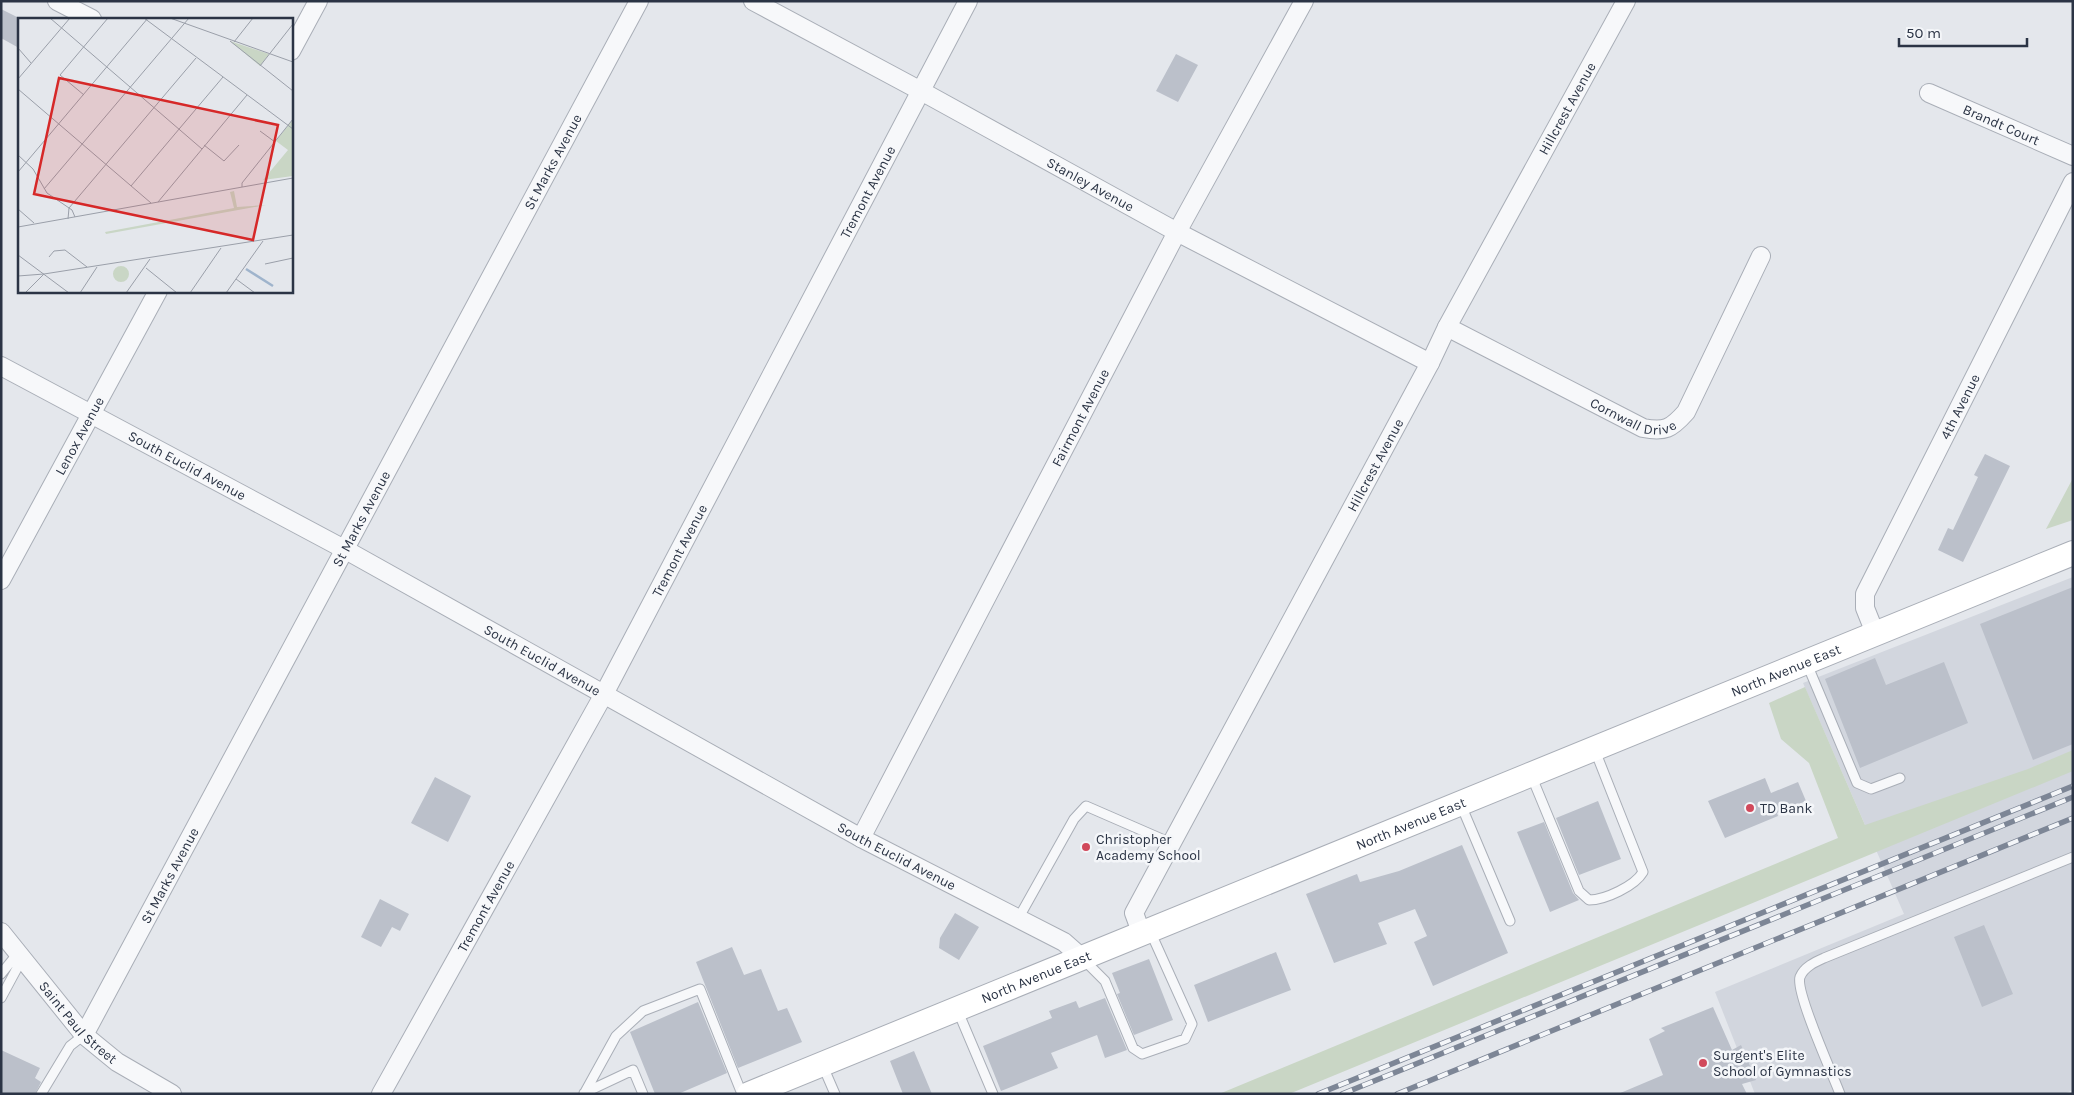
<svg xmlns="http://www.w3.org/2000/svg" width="2074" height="1095" viewBox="0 0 2074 1095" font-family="Karla,sans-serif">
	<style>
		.built { fill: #d2d6de }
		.green { fill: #c9d6c5 }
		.building { fill: #bbc0ca }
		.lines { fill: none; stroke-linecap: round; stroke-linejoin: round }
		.service-casing { stroke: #a9aeb7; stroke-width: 11 }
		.minor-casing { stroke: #a9aeb7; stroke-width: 20 }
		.secondary-casing { stroke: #a9aeb7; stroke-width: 26 }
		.service { stroke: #f7f8fa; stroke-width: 9 }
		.minor { stroke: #f7f8fa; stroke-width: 18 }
		.secondary { stroke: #fff; stroke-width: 24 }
		.rail-casing { stroke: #7d8696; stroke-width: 5.5 }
		.rail { stroke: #f4f6f9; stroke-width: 4; stroke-dasharray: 11; stroke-linecap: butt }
		.poi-dot { fill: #d1495b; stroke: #f4f6f9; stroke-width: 2 }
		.labels { text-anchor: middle; stroke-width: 5; stroke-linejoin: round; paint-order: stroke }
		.street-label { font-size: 14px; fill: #2b3445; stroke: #f4f6f9 }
		.poi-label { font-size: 14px; fill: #2b3445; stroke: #f4f6f9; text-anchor: start }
		.inset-river { fill: none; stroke: #9fb4cc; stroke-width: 2.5 }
		.inset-road { fill: none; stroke: #9a9fa9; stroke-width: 1 }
		.view { fill: #d62828; fill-opacity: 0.15; stroke: #d62828; stroke-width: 2.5 }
		.inset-edge { fill: none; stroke: #2b3445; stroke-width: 2.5 }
	</style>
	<rect width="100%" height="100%" fill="#e4e7ec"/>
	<path class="built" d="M 2073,577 L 2073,1090 L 2064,1094 L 1755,1094 L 1715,992 L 1904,914 L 1803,683 Z"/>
	<path class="green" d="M 2073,478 L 2073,520 L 2046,529 Z
		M 1805,687 L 1865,825 L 2028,769 L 2073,750 L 2073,771 L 1289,1094 L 1219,1094 L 1838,838 L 1809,763 L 1781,739 L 1769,703 Z"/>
	<path class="building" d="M 1,9 L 19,18 L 19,48 L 1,38 Z
		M 1176,54 L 1198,65 L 1178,102 L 1156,91 Z
		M 1985,454 L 2010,466 L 1963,562 L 1938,550 L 1948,528 L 1953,530 L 1978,477 L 1974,475 Z
		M 2073,587 L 2073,744 L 2033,760 L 1980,624 Z
		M 1875,658 L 1886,685 L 1944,662 L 1968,723 L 1860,768 L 1825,679 Z
		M 435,777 L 471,796 L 448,842 L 411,823 Z
		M 1765,778 L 1771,793 L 1798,782 L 1806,801 L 1777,813 L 1778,816 L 1725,838 L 1708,801 Z
		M 1598,801 L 1621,859 L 1579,875 L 1556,818 Z
		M 1544,822 L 1573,893 L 1579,900 L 1550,912 L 1517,832 Z
		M 1462,845 L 1508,953 L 1433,986 L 1414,942 L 1427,936 L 1415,909 L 1378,923 L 1387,944 L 1334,963 L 1306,894 L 1357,874 L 1360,882 L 1399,871 Z
		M 380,899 L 409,914 L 400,931 L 392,927 L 381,947 L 361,937 Z
		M 955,913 L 979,927 L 959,960 L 939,948 L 940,938 Z
		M 1984,925 L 2013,994 L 1982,1007 L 1954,937 Z
		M 732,947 L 744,975 L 761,969 L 778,1011 L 787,1008 L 802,1042 L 738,1068 L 696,962 Z
		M 1276,952 L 1291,990 L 1208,1022 L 1194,985 Z
		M 1149,959 L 1173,1020 L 1134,1035 L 1117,994 L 1120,993 L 1112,973 Z
		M 1105,998 L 1127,1050 L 1105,1058 L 1097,1035 L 1051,1053 L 1058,1068 L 1001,1091 L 983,1046 L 1052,1018 L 1049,1011 L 1076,1001 L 1079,1008 Z
		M 698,1002 L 727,1073 L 678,1094 L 655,1094 L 630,1032 Z
		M 1713,1007 L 1732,1050 L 1741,1045 L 1756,1080 L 1742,1084 L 1747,1094 L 1618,1094 L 1663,1075 L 1649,1039 L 1665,1031 L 1661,1028 Z
		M 1,1050 L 40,1068 L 35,1078 L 41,1082 L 35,1094 L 1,1094 Z
		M 914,1051 L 932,1094 L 903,1094 L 890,1061 Z"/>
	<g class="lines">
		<g class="service-casing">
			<path id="service" d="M 1807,664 L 1857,783 L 1871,789 L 1900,778
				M 1531,775 L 1579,891 L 1589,900 C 1605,900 1635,886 1643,872 L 1594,748
				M 1461,805 L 1510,921
				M 1018,919 L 1074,819 L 1086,806 L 1171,843
				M 1084,960 L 1105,981 L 1133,1048 L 1142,1054 L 1185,1039 L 1192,1024 L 1150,931
				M 1,974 L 18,953
				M 1,998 L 22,959
				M 957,1009 L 993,1094
				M 822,1064 L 835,1094
				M 584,1093 L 633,1070 L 643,1094
				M 41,1094 L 70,1046 L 84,1035
				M 584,1094 L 616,1036 L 643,1011 L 700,989 L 742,1094
				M 1840,1094 C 1833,1075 1795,992 1800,977 C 1804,967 1815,962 1824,958 L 2073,857"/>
		</g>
		<g class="minor-casing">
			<g id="minor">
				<path d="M 57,1 L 92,19"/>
				<path id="s1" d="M 753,1 L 921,91 L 1177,232 L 1430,363"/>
				<path d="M 291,51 L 318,1"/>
				<path id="s2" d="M 1929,93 L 2073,156"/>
				<path id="s3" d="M 1447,327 L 1643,428 C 1665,432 1671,429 1686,412 L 1761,256"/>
				<path id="s4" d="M 1,366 L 344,549 L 861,838 L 1064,942 L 1081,957"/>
				<path id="s5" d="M 1,580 L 158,291"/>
				<path id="s6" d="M 1875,633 L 1865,608 L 1865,594 L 2073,182"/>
				<path id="s7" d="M 861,838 L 1177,232 L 1304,1"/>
				<path id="s8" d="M 1,932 L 84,1035 L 117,1062 L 172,1094"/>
				<path id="s9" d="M 1141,932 L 1134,913 L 1430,363 L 1447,327 L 1626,1"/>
				<path id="s10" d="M 84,1035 L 639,1"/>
				<path id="s11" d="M 381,1094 L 604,694 L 968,1"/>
			</g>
		</g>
		<g class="secondary-casing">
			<g id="secondary">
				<path id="s12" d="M 749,1094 L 2073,553"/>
			</g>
		</g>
		<use href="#service" class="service"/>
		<use href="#minor" class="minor"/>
		<use href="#secondary" class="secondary"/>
		<g class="rail-casing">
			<path id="rail" d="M 1318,1094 L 2073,786
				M 1342,1094 L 2073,797
				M 1397,1094 L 2073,818"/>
		</g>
		<use href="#rail" class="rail"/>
	</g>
	<g class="poi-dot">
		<circle cx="1750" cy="808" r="5"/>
		<circle cx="1086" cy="847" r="5"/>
		<circle cx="1703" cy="1063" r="5"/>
	</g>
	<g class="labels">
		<g class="street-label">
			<text dy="5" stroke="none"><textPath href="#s9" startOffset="934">Hillcrest Avenue</textPath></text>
			<text dy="5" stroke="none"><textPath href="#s2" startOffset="79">Brandt Court</textPath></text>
			<text dy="5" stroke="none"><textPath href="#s10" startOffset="991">St Marks Avenue</textPath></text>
			<text dy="5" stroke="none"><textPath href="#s1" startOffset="384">Stanley Avenue</textPath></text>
			<text dy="5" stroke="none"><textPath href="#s11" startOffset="1025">Tremont Avenue</textPath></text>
			<text dy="5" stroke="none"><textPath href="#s6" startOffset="251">4th Avenue</textPath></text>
			<text dy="5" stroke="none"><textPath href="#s3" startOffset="208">Cornwall Drive</textPath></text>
			<text dy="5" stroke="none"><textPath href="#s7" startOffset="474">Fairmont Avenue</textPath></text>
			<text dy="5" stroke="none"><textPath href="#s5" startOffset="164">Lenox Avenue</textPath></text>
			<text dy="5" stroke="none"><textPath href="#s4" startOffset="211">South Euclid Avenue</textPath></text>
			<text dy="5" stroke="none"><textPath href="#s9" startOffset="529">Hillcrest Avenue</textPath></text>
			<text dy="5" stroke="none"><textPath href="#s10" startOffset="586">St Marks Avenue</textPath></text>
			<text dy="5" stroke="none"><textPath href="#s11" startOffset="620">Tremont Avenue</textPath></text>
			<text dy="5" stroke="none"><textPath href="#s4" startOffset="616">South Euclid Avenue</textPath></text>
			<text dy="5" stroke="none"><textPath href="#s12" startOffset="1120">North Avenue East</textPath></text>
			<text dy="5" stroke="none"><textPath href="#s12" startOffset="715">North Avenue East</textPath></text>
			<text dy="5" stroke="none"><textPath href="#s4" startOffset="1021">South Euclid Avenue</textPath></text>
			<text dy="5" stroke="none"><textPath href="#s10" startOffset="181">St Marks Avenue</textPath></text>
			<text dy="5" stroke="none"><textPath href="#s11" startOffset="215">Tremont Avenue</textPath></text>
			<text dy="5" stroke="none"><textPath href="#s12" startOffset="310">North Avenue East</textPath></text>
			<text dy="5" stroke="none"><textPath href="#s8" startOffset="119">Saint Paul Street</textPath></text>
		</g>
		<g class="poi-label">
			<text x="1760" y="813">TD Bank</text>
			<text x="1096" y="844">Christopher<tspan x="1096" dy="16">Academy School</tspan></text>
			<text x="1713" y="1060">Surgent's Elite<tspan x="1713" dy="16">School of Gymnastics</tspan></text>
		</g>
	</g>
	<g transform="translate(18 18)">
		<rect width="275" height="275" fill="#e4e7ec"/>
		<path d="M 212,23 L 251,36 L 242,48 ZM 275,101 L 275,158 L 245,162 L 270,132 L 258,123 ZM 216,173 L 219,189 L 248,187 L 88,216 L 87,214 L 216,190 L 212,174 ZM95 256a8 8 0 1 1 16 0a8 8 0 1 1-16 0Z" fill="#c9d6c5"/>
		<path class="inset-river" d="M 228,251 L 255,268"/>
		<path class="inset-road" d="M 32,0 L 184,131M 126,0 L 275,111M 152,0 L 275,44M 212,23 L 275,73M 216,24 L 235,0M 0,30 L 13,45M 242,48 L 275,6M 0,61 L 52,0M 0,71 L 133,185M 66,77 L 42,57 L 90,0M 242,113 L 257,124M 186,127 L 206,143 L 221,127M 0,137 L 15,151 L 29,175 L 54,192 L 57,199M 0,154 L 130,0M 113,168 L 205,59M 224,169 L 224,165 L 275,101M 26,171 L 171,0M 140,184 L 229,77M 0,191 L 16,205M 50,201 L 51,190 L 178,40M 0,209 L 275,160M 0,237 L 51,275M 31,239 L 36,233 L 47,232 L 69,249M 247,246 L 275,240M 128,250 L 159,275M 26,256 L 275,217M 0,258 L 26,256M 218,261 L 237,275M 7,275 L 26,256M 62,275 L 79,249M 108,275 L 132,241M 172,275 L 203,230M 208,275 L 245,223"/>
		<path class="view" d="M 41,60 L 260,107 L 235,222 L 16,176 Z"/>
		<rect width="275" height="275" class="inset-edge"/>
	</g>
	<rect width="2074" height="1095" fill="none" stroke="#2b3445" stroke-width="5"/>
	<path d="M1899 38v8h128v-8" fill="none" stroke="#2b3445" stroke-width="2.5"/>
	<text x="1906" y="38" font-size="15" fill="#2b3445" stroke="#f4f6f9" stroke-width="4" paint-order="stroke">50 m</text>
</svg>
